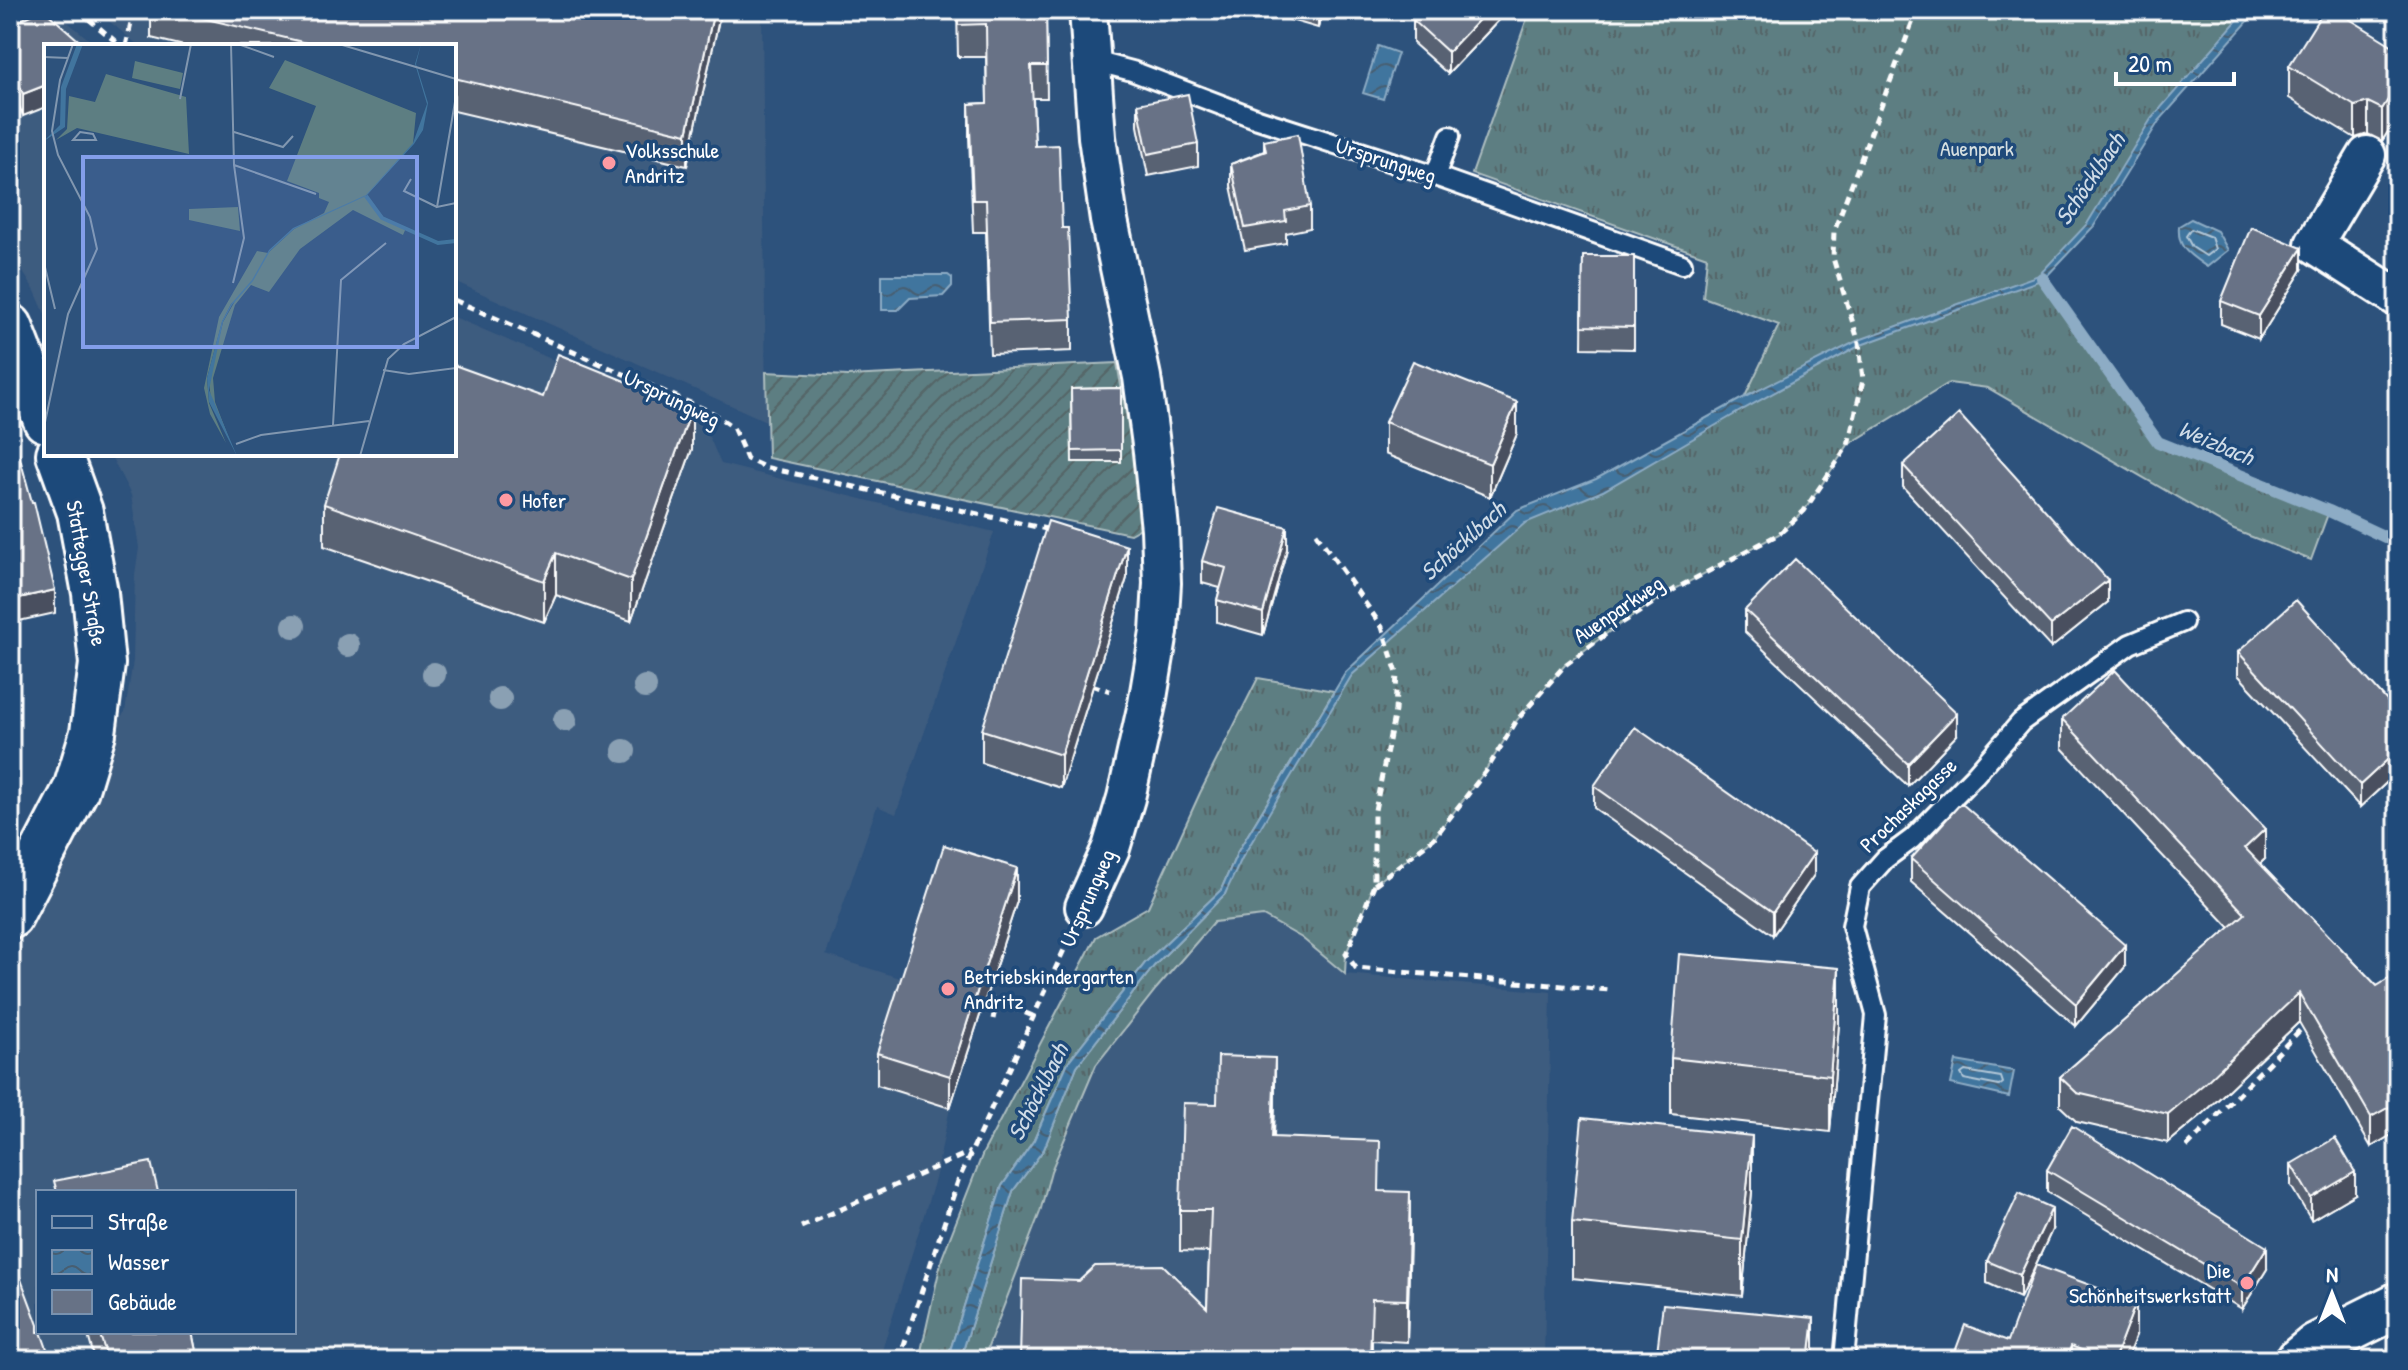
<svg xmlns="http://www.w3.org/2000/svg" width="2408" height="1370" viewBox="0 0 2408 1370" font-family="'Patrick Hand',sans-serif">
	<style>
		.built { fill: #3e5c7f; fill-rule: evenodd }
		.grass { fill: url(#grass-tufts); stroke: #aebec0; stroke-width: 2 }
		.garden { fill: url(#garden-furrows); stroke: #aebec0; stroke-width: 2 }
		.water { fill: url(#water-waves); stroke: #8dacc5; stroke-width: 2 }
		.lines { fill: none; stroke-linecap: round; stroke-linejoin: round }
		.shore { stroke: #b3c8d8; stroke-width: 2 }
		.stream { stroke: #8dacc5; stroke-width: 12 }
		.service-casing { stroke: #fff; stroke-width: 24 }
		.minor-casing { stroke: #fff; stroke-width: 42 }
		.tertiary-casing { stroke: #fff; stroke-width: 50 }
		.secondary-casing { stroke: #fff; stroke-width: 50 }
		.path { stroke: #fff; stroke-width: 5; stroke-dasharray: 8 6; stroke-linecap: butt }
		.service { stroke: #1f4a7a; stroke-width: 18 }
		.minor { stroke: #1f4a7a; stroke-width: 36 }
		.tertiary { stroke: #1f4a7a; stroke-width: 44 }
		.secondary { stroke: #1f4a7a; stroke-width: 44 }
		.tree { fill: #8aa0b3 }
		.wall { fill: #596273; stroke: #fff; stroke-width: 2 }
		.shaded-wall { fill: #48505e; stroke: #fff; stroke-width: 2 }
		.building { fill: #677286; stroke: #fff; stroke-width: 2 }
		.poi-dot { fill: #ff9aa2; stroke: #1f4a7a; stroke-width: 3 }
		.labels { text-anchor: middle; stroke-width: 7; stroke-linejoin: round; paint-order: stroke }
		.park-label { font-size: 22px; fill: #d6dfe0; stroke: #1f4a7a }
		.poi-label { font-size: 22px; fill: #fff; stroke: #1f4a7a; text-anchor: start }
		.street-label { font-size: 22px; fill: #fff; stroke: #1f4a7a }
		.water-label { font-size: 24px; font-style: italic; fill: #d0dce7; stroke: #1f4a7a }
		.inset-river { fill: none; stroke: #41759e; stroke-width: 4 }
		.inset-road { fill: none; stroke: #8197b0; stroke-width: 2 }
		.view { fill: #839eea; fill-opacity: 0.15; stroke: #839eea; stroke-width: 4 }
		.inset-edge { fill: none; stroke: #fff; stroke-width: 4 }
	</style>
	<defs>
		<pattern id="grass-tufts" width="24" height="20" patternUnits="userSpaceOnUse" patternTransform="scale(2)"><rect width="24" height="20" fill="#5d7e82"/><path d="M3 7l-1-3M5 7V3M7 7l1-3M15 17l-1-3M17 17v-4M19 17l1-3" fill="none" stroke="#546567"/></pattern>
		<pattern id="garden-furrows" width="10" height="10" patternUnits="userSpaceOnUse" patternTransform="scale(2)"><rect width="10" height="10" fill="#5d7e82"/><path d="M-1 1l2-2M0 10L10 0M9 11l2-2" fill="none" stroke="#546567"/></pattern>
		<pattern id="water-waves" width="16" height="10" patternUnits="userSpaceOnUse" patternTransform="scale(2)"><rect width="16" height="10" fill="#41759e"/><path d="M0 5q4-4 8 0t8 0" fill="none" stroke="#475e71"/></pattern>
	</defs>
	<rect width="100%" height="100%" fill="#2d527c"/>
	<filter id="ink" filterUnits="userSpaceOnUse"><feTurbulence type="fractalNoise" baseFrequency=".0125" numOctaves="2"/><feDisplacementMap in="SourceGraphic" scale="16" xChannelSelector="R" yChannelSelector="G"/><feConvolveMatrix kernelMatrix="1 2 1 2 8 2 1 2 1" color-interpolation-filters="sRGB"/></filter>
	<g filter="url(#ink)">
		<path class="built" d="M 10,10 L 53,10 L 97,46 L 46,46 L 46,316 L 35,291 L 10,251 Z
			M 96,10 L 762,10 L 766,421 L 454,281 L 454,46 L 139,46 Z
			M 454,317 L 704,425 L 721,464 L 994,532 L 896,814 L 877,806 L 826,955 L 910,981 L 877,1085 L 950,1108 L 935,1179 L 879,1360 L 10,1360 L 10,850 L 125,712 L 133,661 L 135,574 L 139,548 L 131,495 L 110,454 L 454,454 ZM 38,1192 L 294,1192 L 294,1332 L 38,1332 Z
			M 1263,916 L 1302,938 L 1345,974 L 1551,992 L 1544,1360 L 983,1360 L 1040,1212 L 1051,1171 L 1096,1065 L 1156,989 L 1214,922 Z"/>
		<path class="grass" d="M 1530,10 L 2252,10 L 2153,121 L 2090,225 L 2042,278 L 2158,442 L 2329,511 L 2311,560 L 2234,530 L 1988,388 L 1949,383 L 1848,445 L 1804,511 L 1779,534 L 1675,589 L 1614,628 L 1565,665 L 1517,720 L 1485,771 L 1434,838 L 1374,885 L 1346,954 L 1345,974 L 1302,938 L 1263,916 L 1214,922 L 1156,989 L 1096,1065 L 1051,1171 L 1040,1212 L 983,1360 L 960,1360 L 1013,1191 L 1044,1149 L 1077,1066 L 1154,966 L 1225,894 L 1232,870 L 1347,675 L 1521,517 L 1599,485 L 1741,405 L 1779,325 L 1703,297 L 1707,257 L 1472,174 Z
			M 1258,678 L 1334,691 L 1237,853 L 1221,890 L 1146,962 L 1068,1062 L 1034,1140 L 1002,1186 L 947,1360 L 919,1360 L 942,1258 L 983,1153 L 1096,937 L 1148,907 L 1200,793 Z"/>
		<path class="garden" d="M 1117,363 L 1146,525 L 1130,534 L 768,458 L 766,372 L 848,376 Z"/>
		<path class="water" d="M 2246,10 L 2258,10 L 2159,121 L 2094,226 L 2045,278 L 2045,283 L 2038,281 L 1861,345 L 1742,410 L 1603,491 L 1525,523 L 1352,675 L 1242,858 L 1225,894 L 1154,966 L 1077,1066 L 1044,1149 L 1013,1191 L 960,1360 L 947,1360 L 1002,1186 L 1034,1140 L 1068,1062 L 1146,962 L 1221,890 L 1237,853 L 1346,672 L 1517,510 L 1596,479 L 1739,400 L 1859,340 L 2039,275 L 2087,224 L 2151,119 Z
			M 1378,46 L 1398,53 L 1383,99 L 1363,93 Z
			M 2191,219 L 2217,231 L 2228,250 L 2207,267 C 2190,255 2177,249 2179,226 Z
			M 882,275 L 948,275 L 952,278 L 952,286 L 943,296 L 910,298 L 898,310 L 882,310 Z
			M 1956,1061 L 2014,1071 L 2009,1097 L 1951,1084 Z"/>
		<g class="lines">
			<path class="shore" d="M 2191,229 L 2211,237 L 2215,249 L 2206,256 L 2192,247 L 2186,236 Z
				M 1965,1071 L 2001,1077 L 2003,1083 L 1999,1086 L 1964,1079 L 1961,1074 Z"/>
			<path class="stream" d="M 2042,278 L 2158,442 L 2329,511 L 2398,543"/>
			<g class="service-casing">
				<path id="service" d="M 1090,60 L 1132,71 L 1258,119 L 1435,176 L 1682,264
					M 1435,176 L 1450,136
					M 1844,1360 L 1876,1015 L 1852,926 L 1860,887 L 1885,859 L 1912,839 L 1975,775 L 2021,722 L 2130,644 L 2183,622"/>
			</g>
			<g class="minor-casing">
				<path id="minor" d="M 2367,155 L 2314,244 L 2398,298
					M 1084,907 L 1111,848 L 1126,798 L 1147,704 L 1159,632 L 1162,583 L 1160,529 L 1152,452 L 1142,377 L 1109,220 L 1097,137 L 1088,10"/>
			</g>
			<g class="tertiary-casing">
				<path id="tertiary" d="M 10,327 L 46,420
					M 10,916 L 76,789 L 93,733 L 102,664 L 95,593 L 80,512 L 59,454"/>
			</g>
			<g class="secondary-casing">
				<path id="secondary" d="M 2299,1360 L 2316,1346 L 2398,1305"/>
			</g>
			<path class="path" d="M 78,10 L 121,46
				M 126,46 L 134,10
				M 454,300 L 711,412 L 733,427 L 747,459 L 764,467 L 1051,530
				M 1316,533 L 1382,627 L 1397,673 L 1395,711 L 1374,815 L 1374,885 L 1434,838 L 1486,771 L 1517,720 L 1565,665 L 1614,628 L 1675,589 L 1779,534 L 1804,511 L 1848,445 L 1863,380 L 1859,343 L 1833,258 L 1834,231 L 1917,10
				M 1092,685 L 1110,691
				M 1374,885 L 1346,954 L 1356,968 L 1609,990
				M 986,997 L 1033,1016
				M 983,1005 L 988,1007 L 986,1014
				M 993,1019 L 997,1000
				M 2187,1147 L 2305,1025
				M 801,1227 L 970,1152
				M 899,1360 L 958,1181 L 1069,939"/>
			<use href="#service" class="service"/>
			<use href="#minor" class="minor"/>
			<use href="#tertiary" class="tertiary"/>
			<use href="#secondary" class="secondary"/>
		</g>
		<g class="tree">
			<circle cx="294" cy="626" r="12"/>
			<circle cx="348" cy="645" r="12"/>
			<circle cx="434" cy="674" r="12"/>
			<circle cx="645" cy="687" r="12"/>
			<circle cx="500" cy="699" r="12"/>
			<circle cx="565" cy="720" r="12"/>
			<circle cx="624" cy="751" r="12"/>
		</g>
		<path class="wall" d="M 151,10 L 721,10 L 687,166 L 454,111 L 454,46 L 184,46 L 151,38 Z
			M 957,10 L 1046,10 L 1047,98 L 1033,98 L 1035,146 L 1072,319 L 1072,351 L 990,354 L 986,232 L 973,232 L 969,137 L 969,104 L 987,103 L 986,57 L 958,57 Z
			M 1256,10 L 1323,10 L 1318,28 Z
			M 1413,10 L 1500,10 L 1500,19 L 1448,74 L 1413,43 L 1413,20 L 1421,12 Z
			M 10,25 L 85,46 L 23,116 L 10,84 Z
			M 2398,49 L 2398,116 L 2382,141 L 2368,134 L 2355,138 L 2289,98 L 2289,66 Z
			M 1138,104 L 1198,144 L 1198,166 L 1148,176 L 1138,126 Z
			M 1264,141 L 1310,206 L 1310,228 L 1286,233 L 1286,243 L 1245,250 L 1231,186 L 1231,164 L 1264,151 Z
			M 1583,256 L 1634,256 L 1634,349 L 1582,348 Z
			M 2302,270 L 2259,339 L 2221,324 L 2221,301 Z
			M 1121,388 L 1121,462 L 1072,462 L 1071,389 Z
			M 543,397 L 692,449 L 631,621 L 556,595 L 544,622 L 324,546 L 324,504 Z
			M 1385,422 L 1517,434 L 1490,497 L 1385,454 Z
			M 1903,465 L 2108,602 L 2051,648 L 1903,487 Z
			M 1287,549 L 1263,635 L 1217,622 L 1217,600 L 1220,588 L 1202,583 L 1202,561 Z
			M 1127,578 L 1061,788 L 982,763 L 982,730 Z
			M 1745,610 L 1957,735 L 1908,786 L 1745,632 Z
			M 2238,652 L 2398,713 L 2398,772 L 2360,807 L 2238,675 Z
			M 2062,719 L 2265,859 L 2260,864 L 2377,986 L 2398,980 L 2398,1131 L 2371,1147 L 2299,1022 L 2204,1113 L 2168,1143 L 2077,1122 L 2060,1106 L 2060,1077 L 2230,928 L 2062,748 Z
			M 1594,786 L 1814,875 L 1773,935 L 1594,808 Z
			M 1911,859 L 2125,967 L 2076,1026 L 1911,882 Z
			M 1017,901 L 950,1108 L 877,1085 L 877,1053 Z
			M 1839,1024 L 1830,1132 L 1671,1114 L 1671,1058 Z
			M 1275,1099 L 1274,1137 L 1380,1191 L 1410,1233 L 1407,1342 L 1372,1340 L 1372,1360 L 1020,1360 L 1207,1308 L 1209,1252 L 1180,1251 L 1180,1210 L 1217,1104 Z
			M 2291,1164 L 2355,1194 L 2311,1220 L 2291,1186 Z
			M 2047,1170 L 2267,1269 L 2242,1309 L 2047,1192 Z
			M 1752,1192 L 1742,1296 L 1572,1278 L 1572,1222 Z
			M 2052,1230 L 2020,1298 L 1987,1283 L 1987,1261 Z
			M 87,1332 L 192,1332 L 196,1351 L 204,1360 L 95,1360 Z
			M 2136,1335 L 2126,1360 L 1952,1360 L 2008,1341 Z"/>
		<path class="shaded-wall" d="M 714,10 L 721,10 L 687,166 L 687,134 Z
			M 1318,10 L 1323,10 L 1318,28 Z
			M 1488,10 L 1500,10 L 1500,19 L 1448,74 L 1448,52 Z
			M 2398,84 L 2398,116 L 2382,141 L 2382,109 Z
			M 46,85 L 46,107 L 23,116 L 23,94 Z
			M 2368,102 L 2368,134 L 2355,138 L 2355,106 Z
			M 2302,248 L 2302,270 L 2259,339 L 2259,316 Z
			M 1517,402 L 1517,434 L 1490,497 L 1490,464 Z
			M 692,408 L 692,449 L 631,621 L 631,580 Z
			M 1287,527 L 1287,549 L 1263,635 L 1263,613 Z
			M 1127,546 L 1127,578 L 1061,788 L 1061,755 Z
			M 556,553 L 556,595 L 544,622 L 544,581 Z
			M 2108,580 L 2108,602 L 2051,648 L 2051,625 Z
			M 55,590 L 55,613 L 10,623 L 10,600 Z
			M 1957,713 L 1957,735 L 1908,786 L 1908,764 Z
			M 2398,750 L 2398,772 L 2360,807 L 2360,785 Z
			M 2265,829 L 2265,859 L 2245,877 L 2245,848 Z
			M 1814,853 L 1814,875 L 1773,935 L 1773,912 Z
			M 1017,868 L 1017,901 L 950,1108 L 950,1076 Z
			M 2125,945 L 2125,967 L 2076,1026 L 2076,1004 Z
			M 1839,968 L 1839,1024 L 1830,1132 L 1830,1076 Z
			M 2299,993 L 2299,1022 L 2204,1113 L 2168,1143 L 2168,1114 Z
			M 1275,1058 L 1275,1099 L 1272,1179 L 1272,1137 Z
			M 2398,1102 L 2398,1131 L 2371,1147 L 2371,1117 Z
			M 1752,1136 L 1752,1192 L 1742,1296 L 1742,1240 Z
			M 2355,1172 L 2355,1194 L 2311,1220 L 2311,1198 Z
			M 1410,1192 L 1410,1233 L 1407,1342 L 1407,1300 Z
			M 2052,1208 L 2052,1230 L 2020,1298 L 2020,1275 Z
			M 2267,1247 L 2267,1269 L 2242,1309 L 2242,1287 Z
			M 2136,1302 L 2136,1335 L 2126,1360 L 2114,1360 Z
			M 1814,1318 L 1814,1360 L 1809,1360 Z
			M 2071,1346 L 2071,1360 L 2066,1360 Z"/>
		<path class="building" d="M 42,10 L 44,10 L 85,46 L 46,46 L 46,85 L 23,94 L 10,61 L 10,25 Z
			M 169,10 L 714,10 L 687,134 L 454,78 L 454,46 L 319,46 Z
			M 958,10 L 1046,10 L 1047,66 L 1031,66 L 1035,146 L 1059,145 L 1062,228 L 1068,228 L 1072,319 L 990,322 L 986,200 L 973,200 L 969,104 L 987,103 L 986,24 L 958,25 Z
			M 1423,10 L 1488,10 L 1448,52 L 1413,20 Z
			M 2324,10 L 2335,10 L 2398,49 L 2398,84 L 2382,109 L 2368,102 L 2355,106 L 2289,66 Z
			M 1188,94 L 1198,144 L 1148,154 L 1138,104 Z
			M 1298,134 L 1310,206 L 1285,211 L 1286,221 L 1245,228 L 1231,164 L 1266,151 L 1264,141 Z
			M 2251,227 L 2302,248 L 2259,316 L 2221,301 Z
			M 1583,256 L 1634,256 L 1634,327 L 1582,326 Z
			M 558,354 L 692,408 L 631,580 L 556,553 L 544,581 L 324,504 L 340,454 L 454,454 L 454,365 L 543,397 Z
			M 1413,361 L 1517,402 L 1490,464 L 1385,422 Z
			M 1121,388 L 1121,450 L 1072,451 L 1071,389 Z
			M 1959,414 L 2108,580 L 2051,625 L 1903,465 Z
			M 10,422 L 32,502 L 34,502 L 55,590 L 10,600 Z
			M 1218,508 L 1287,527 L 1263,613 L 1217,600 L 1226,568 L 1202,561 Z
			M 1048,521 L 1127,546 L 1061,755 L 982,730 Z
			M 1795,559 L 1957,713 L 1908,764 L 1745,610 Z
			M 2296,600 L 2398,713 L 2398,750 L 2360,785 L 2238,652 Z
			M 2115,670 L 2265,829 L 2245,848 L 2377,986 L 2395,975 L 2398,980 L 2398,1102 L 2371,1117 L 2299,993 L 2204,1084 L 2168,1114 L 2077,1093 L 2060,1077 L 2245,914 L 2062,719 Z
			M 1635,727 L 1814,853 L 1773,912 L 1594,786 Z
			M 1961,803 L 2125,945 L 2076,1004 L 1911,859 Z
			M 944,845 L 1017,868 L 950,1076 L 877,1053 Z
			M 1679,954 L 1839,968 L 1830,1076 L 1671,1058 Z
			M 1218,1056 L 1275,1058 L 1272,1137 L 1380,1141 L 1379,1191 L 1410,1192 L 1407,1300 L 1372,1299 L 1370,1360 L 1020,1360 L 1022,1279 L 1079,1281 L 1095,1266 L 1163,1265 L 1207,1308 L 1211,1210 L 1180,1210 L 1183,1103 L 1217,1104 Z
			M 1582,1118 L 1752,1136 L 1742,1240 L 1572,1222 Z
			M 2072,1126 L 2267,1247 L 2242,1287 L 2047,1170 Z
			M 2335,1138 L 2355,1172 L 2311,1198 L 2291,1164 Z
			M 151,1162 L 158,1192 L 57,1192 L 54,1181 Z
			M 2019,1193 L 2052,1208 L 2020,1275 L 1987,1261 Z
			M 10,1250 L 38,1325 L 38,1332 L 41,1332 L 51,1360 L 10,1360 Z
			M 2036,1265 L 2136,1302 L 2114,1360 L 2107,1360 L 2071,1346 L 2066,1360 L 1952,1360 L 1965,1325 L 2008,1341 Z
			M 1663,1304 L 1814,1318 L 1809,1360 L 1656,1360 Z
			M 99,1332 L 192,1332 L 196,1351 L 204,1360 L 108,1360 Z
			M 2398,1349 L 2398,1360 L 2379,1360 Z"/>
	</g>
	<g class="poi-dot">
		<circle cx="609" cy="163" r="8"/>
		<circle cx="506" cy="500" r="8"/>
		<circle cx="948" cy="989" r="8"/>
		<circle cx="2247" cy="1283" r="8"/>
	</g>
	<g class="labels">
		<g class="park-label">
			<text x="1977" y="156">Auenpark</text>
		</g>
		<g class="poi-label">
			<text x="625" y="158">Volksschule<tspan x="625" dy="25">Andritz</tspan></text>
			<text x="522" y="508">Hofer</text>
			<text x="964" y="984">Betriebskindergarten<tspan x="964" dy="25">Andritz</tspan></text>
			<text x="2231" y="1278" text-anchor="end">Die<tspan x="2231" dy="25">Schönheitswerkstatt</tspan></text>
		</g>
		<g class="street-label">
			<text transform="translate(1386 160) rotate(18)" y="8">Ursprungweg</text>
			<text transform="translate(672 398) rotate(26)" y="8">Ursprungweg</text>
			<text transform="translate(87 573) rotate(80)" y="8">Stattegger Straße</text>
			<text transform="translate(1618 609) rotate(-34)" y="8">Auenparkweg</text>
			<text transform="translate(1908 805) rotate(-44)" y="8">Prochaskagasse</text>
			<text transform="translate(1087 898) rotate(-66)" y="8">Ursprungweg</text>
		</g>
		<g class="water-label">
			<text transform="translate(2090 179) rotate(-56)" y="8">Schöcklbach</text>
			<text transform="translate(2216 443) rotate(23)" y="8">Weizbach</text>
			<text transform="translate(1463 541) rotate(-42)" y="8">Schöcklbach</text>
			<text transform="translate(1038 1092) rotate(-63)" y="8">Schöcklbach</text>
		</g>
	</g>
	<g transform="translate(44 44)">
		<rect width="412" height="412" fill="#2d527c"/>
		<path d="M 241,16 L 372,69 L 369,100 L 322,152 L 338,174 L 362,184 L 359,191 L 309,166 L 256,205 L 225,248 L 207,241 L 191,261 L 169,334 L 171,358 L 186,397 L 167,358 L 165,335 L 179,278 L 191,257 L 187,260 L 178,278 L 163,334 L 165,359 L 182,399 L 166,370 L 160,344 L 175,273 L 213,207 L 224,209 L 250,185 L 280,169 L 285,158 L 275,154 L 275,149 L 243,137 L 272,62 L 225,44 ZM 62,30 L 142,53 L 145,110 L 33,84 L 12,96 L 23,85 L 25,52 L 51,58 Z" fill="#5d7e82"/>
		<path d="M 194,163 L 196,187 L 145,176 L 145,165 Z" fill="#5d7e82"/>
		<path d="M 91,17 L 139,29 L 136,45 L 88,34 Z" fill="#5d7e82"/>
		<path d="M 33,0 L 39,0 L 22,45 L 21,83 L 0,97 L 16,81 L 17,43 ZM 377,0 L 372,20 L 384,59 L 379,86 L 370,100 L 322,152 L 250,185 L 226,207 L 209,237 L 188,261 L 179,278 L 165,346 L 193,412 L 165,358 L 163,334 L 178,277 L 187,260 L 208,236 L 225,206 L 249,184 L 322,151 L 369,99 L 383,60 L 371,20 Z" fill="#41759e"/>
		<path class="inset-river" d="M 322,152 L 338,174 L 394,199 L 412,197"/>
		<path class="inset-road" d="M 187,0 L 190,121 L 200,194 L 189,239M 194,0 L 230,13M 295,0 L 412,35M 0,13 L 24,14M 412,52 L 393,163 L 412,159M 136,55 L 147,0M 36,88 L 49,90 L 52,96 L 29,96 ZM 190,88 L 239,103 L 249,92M 190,121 L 272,150M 367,135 L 360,147 L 393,163M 0,219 L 11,265M 339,326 L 365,330 L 412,324M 289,381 L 297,236 L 342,199M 0,383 L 24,270 L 53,205 L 46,173 L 14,111 L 8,87 L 16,36 L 29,0M 192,400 L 217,391 L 325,377M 316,412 L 344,315 L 360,300 L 412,273"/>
		<path class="view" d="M 39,113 L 373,113 L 373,303 L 39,303 Z"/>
		<rect width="412" height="412" class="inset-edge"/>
	</g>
	<rect width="2408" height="1370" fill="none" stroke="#1f4a7a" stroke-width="40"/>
	<rect x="20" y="20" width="2368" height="1330" fill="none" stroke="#fff" stroke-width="3" filter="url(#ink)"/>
	<rect x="36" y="1190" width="260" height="144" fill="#1f4a7a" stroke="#7992af" stroke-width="2"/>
	<rect x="52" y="1216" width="40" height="12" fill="#1f4a7a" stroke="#7992af" stroke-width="2"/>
	<text x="108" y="1230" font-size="24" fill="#ffffff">Straße</text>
	<rect x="52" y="1250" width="40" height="24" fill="url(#water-waves)" stroke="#7992af" stroke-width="2"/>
	<text x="108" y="1270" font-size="24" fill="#ffffff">Wasser</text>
	<rect x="52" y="1290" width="40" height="24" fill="#677286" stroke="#7992af" stroke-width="2"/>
	<text x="108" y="1310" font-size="24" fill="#ffffff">Gebäude</text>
	<g transform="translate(2332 1294)" stroke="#1f4a7a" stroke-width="6" paint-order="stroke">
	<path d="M0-6L14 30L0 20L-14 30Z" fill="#ffffff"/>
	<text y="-12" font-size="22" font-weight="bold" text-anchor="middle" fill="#ffffff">N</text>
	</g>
	<path d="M2116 72v12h118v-12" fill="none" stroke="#ffffff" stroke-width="4"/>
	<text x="2128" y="72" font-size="24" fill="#ffffff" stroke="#1f4a7a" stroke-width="6" paint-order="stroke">20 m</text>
</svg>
